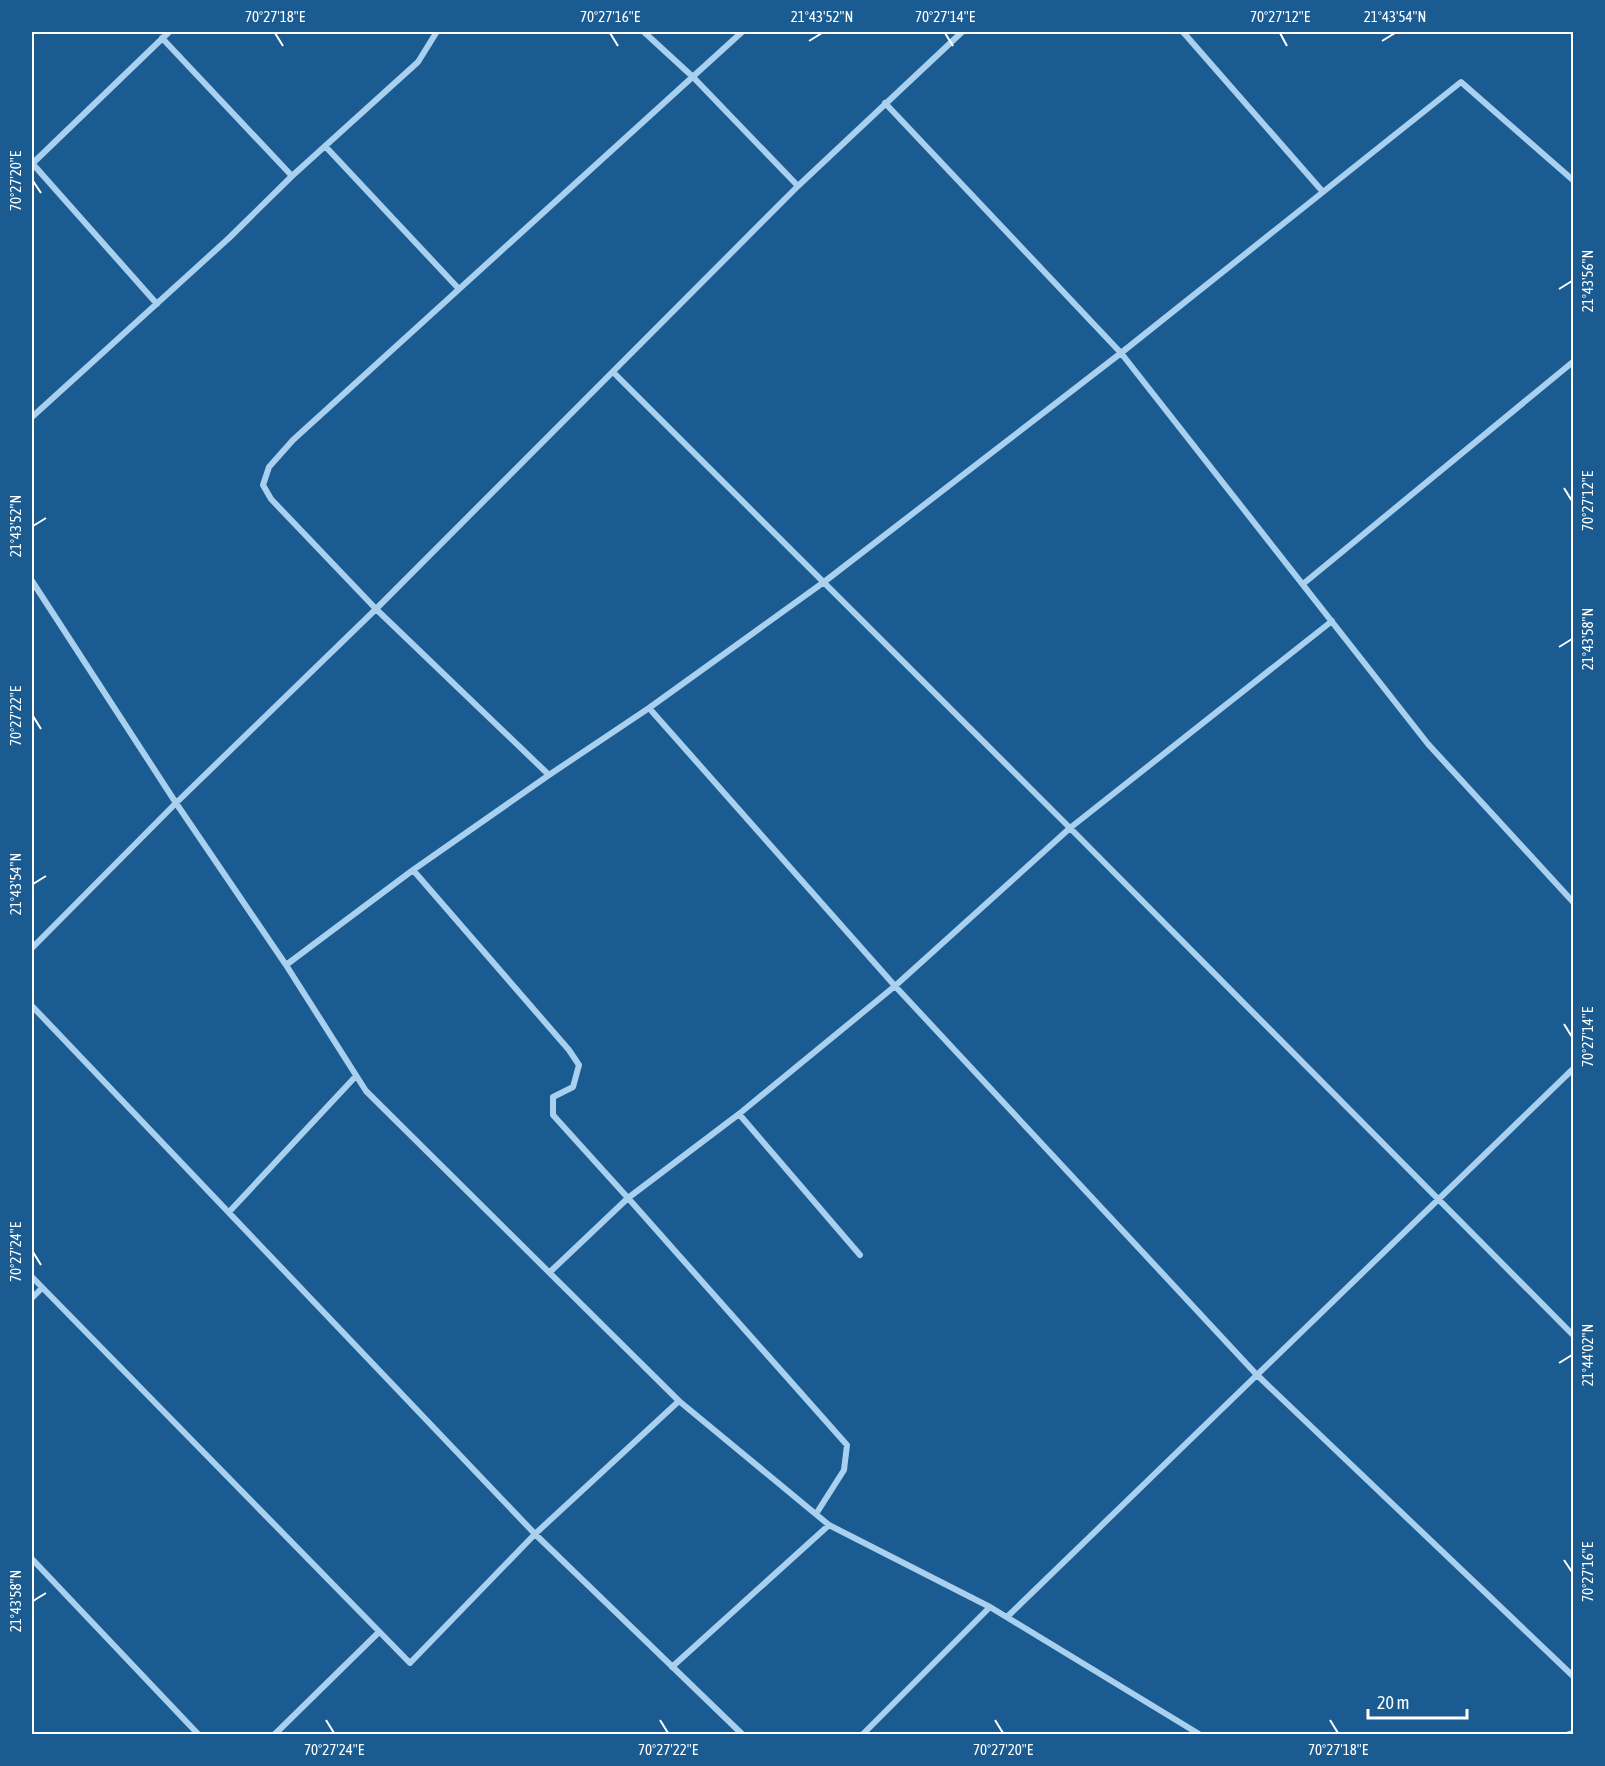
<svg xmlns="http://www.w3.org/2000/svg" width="1605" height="1766" viewBox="0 0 1605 1766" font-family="'Asap Condensed',sans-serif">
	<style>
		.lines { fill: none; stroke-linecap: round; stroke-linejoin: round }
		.minor { stroke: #aad0ef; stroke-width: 6 }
		.ticks { fill: none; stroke: #fff; stroke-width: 2 }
		.neatline { fill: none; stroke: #fff; stroke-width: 2 }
		.ticks-label { font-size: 15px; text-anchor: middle; fill: #fff }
	</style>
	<rect width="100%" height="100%" fill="#1a5b91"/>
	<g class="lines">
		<path class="minor" d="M 644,32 L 693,77 L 798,186
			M 1183,32 L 1323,192
			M 162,38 L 292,176
			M 885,103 L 1121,353 L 1428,744 L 1574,903
			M 325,146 L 459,289
			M 32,163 L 157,304
			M 32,164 L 169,32
			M 613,372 L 1070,828 L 1574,1336
			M 32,417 L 229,238 L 292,176 L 418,62 L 436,33 L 434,32
			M 32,581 L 176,803 L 286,965 L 366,1091 L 679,1401 L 829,1525 L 990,1607 L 1199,1734
			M 1303,584 L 1574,361
			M 649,708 L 895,986 L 1256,1374 L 1574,1677
			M 549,775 L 376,609 L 271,499 L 263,485 L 269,467 L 293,440 L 742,32
			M 413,870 L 569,1050 L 579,1065 L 573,1087 L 553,1097 L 553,1115 L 628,1198 L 550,1272
			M 32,948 L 176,803 L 376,609 L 798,186 L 962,32
			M 286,965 L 413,870 L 549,775 L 649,708 L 824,582 L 1121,353 L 1461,82 L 1574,181
			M 32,1006 L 535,1534 L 742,1734
			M 739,1114 L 860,1255
			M 229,1212 L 356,1076
			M 32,1277 L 410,1663 L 535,1534 L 679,1401
			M 32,1298 L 42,1288
			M 816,1514 L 844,1470 L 847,1445 L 628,1198 L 739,1114 L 895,986 L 1070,828 L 1332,621
			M 32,1559 L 198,1734
			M 1007,1617 L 1574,1068
			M 1574,1650 L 1574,1658
			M 672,1667 L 829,1525
			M 275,1734 L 379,1632
			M 863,1734 L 990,1607
			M 1569,1734 L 1574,1733"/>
	</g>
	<path class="ticks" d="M 275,33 L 283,46M 610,33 L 618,46M 945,33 L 953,46M 1280,33 L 1287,46M 809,41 L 822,33M 1382,41 L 1395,33M 33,181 L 41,193M 1559,289 L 1572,281M 1564,488 L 1572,501M 33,526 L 46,518M 1559,647 L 1572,639M 33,716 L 41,729M 33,884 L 46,876M 1564,1024 L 1572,1037M 33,1252 L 41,1265M 1559,1363 L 1572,1355M 1564,1560 L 1572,1572M 33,1601 L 46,1593M 326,1720 L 334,1733M 660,1720 L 668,1733M 995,1720 L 1003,1733M 1330,1720 L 1338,1733"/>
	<rect width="1605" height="1766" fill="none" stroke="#1a5b91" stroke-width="66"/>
	<path d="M1368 1709v9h99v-9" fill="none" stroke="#ffffff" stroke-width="3"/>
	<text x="1377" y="1709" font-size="18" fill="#ffffff" stroke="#1a5b91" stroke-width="4.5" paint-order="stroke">20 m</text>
	<rect x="33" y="33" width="1539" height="1700" class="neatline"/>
	<g class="ticks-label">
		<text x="275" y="22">70°27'18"E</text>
		<text x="610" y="22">70°27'16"E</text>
		<text x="822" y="22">21°43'52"N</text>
		<text x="945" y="22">70°27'14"E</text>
		<text x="1280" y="22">70°27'12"E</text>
		<text x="1395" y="22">21°43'54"N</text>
		<text transform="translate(16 181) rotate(-90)" y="5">70°27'20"E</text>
		<text transform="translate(1588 281) rotate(-90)" y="5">21°43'56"N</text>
		<text transform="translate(1588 501) rotate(-90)" y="5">70°27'12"E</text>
		<text transform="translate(16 526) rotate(-90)" y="5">21°43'52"N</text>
		<text transform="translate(1588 639) rotate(-90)" y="5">21°43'58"N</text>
		<text transform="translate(16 716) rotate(-90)" y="5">70°27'22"E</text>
		<text transform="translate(16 884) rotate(-90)" y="5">21°43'54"N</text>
		<text transform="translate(1588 1037) rotate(-90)" y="5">70°27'14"E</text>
		<text transform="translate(16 1252) rotate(-90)" y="5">70°27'24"E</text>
		<text transform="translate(1588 1355) rotate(-90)" y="5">21°44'02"N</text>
		<text transform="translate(1588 1572) rotate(-90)" y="5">70°27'16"E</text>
		<text transform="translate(16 1601) rotate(-90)" y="5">21°43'58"N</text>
		<text x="334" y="1755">70°27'24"E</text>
		<text x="668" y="1755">70°27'22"E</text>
		<text x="1003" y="1755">70°27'20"E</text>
		<text x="1338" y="1755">70°27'18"E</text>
	</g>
</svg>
